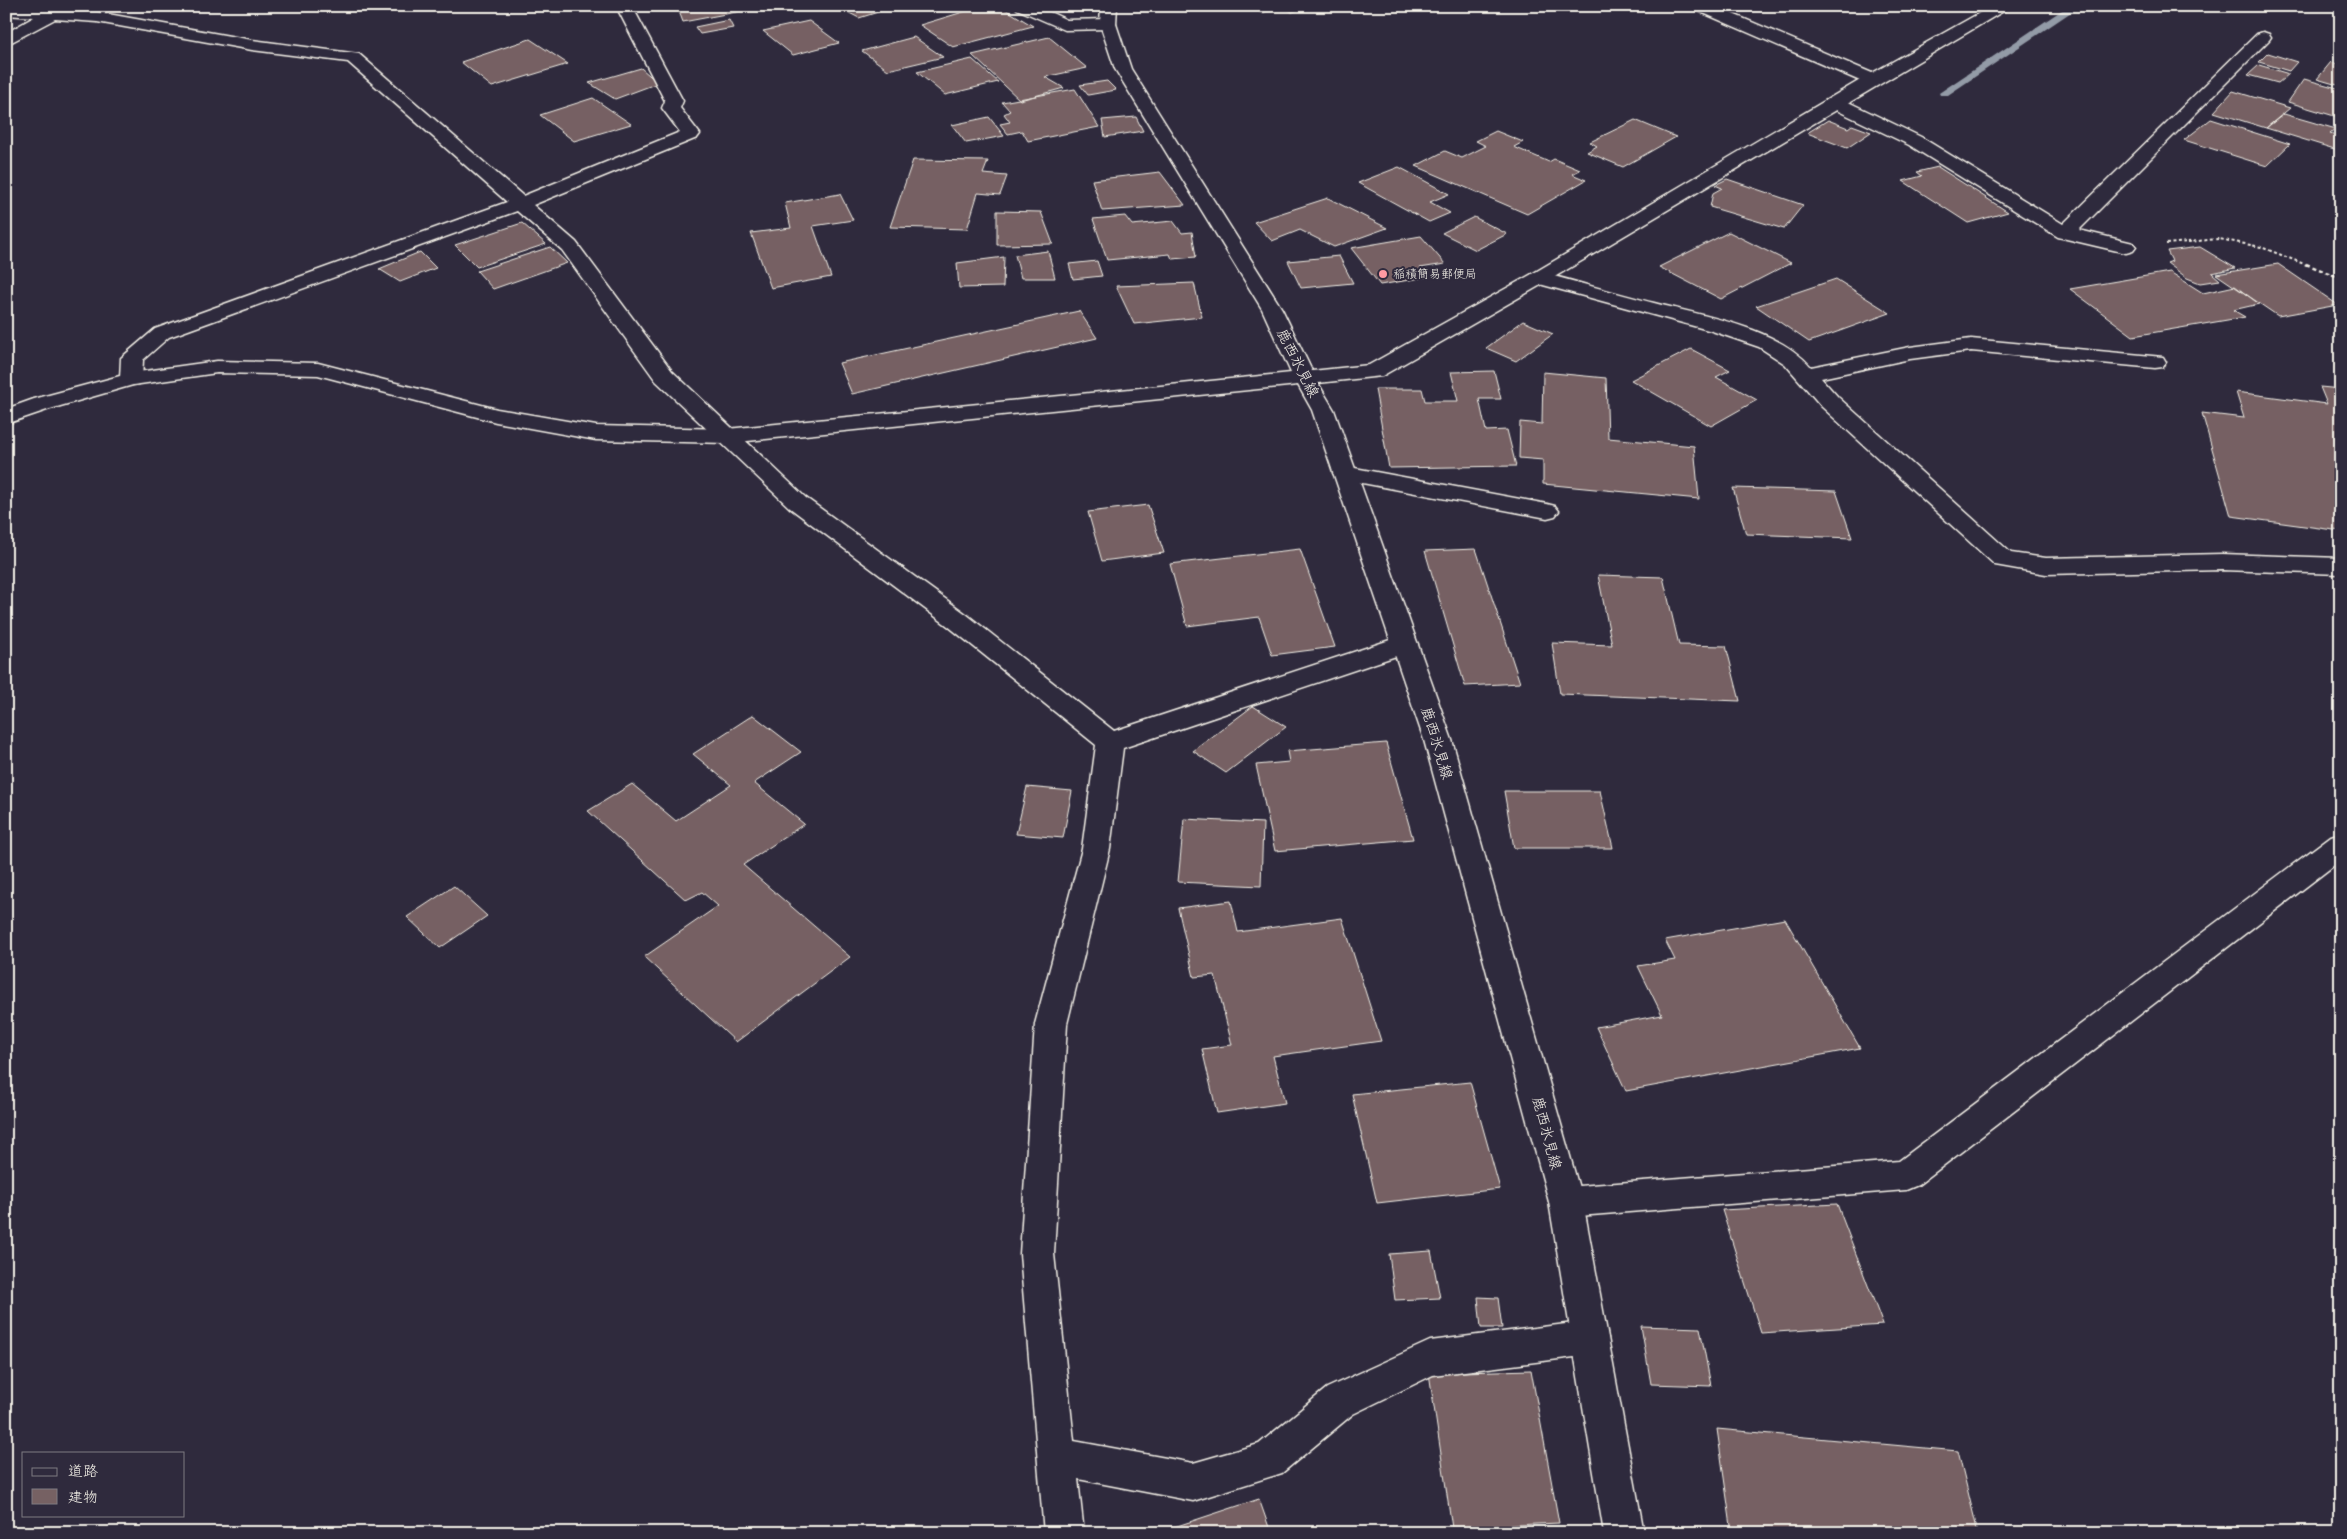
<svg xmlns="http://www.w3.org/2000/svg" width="2347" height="1539" viewBox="0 0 2347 1539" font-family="'Architects Daughter','Klee One',sans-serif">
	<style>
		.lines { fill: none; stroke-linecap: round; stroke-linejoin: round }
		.stream { fill: #939ba7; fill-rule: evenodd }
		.building { fill: #766163; stroke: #f4f1e8 }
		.street-casing { stroke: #f4f1e8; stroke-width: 3 }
		.secondary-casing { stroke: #f4f1e8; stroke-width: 3 }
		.path-far1 { stroke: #f4f1e8; stroke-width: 2; stroke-dasharray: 3 2.5; stroke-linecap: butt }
		.path { stroke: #f4f1e8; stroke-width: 2.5; stroke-dasharray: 4 3; stroke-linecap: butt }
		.street { fill: #2f2a3d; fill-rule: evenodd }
		.secondary { fill: #2f2a3d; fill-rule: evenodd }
		.poi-dot { fill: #ff9aa2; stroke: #2f2a3d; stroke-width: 2 }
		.labels { text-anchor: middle; stroke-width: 4; stroke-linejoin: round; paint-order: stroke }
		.far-poi-label { font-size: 12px; fill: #f4f1e8; stroke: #2f2a3d; text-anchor: start }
		.street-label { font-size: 15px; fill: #f4f1e8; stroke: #2f2a3d }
	</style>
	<rect width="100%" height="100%" fill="#2f2a3d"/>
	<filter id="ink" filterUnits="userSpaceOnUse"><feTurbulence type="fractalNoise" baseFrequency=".02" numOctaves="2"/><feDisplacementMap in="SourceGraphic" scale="10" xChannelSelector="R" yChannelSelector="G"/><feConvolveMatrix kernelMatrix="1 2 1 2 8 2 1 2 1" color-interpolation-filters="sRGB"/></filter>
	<g filter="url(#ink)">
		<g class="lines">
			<path class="stream" d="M 2068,6 L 2080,6 L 1948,95 L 1940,95 L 1939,93 Z"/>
		</g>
		<path class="building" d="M 677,6 L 768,6 L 683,22 Z
			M 836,6 L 897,6 L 859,18 Z
			M 983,6 L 1000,6 L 1033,26 L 953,47 L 920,25 Z
			M 1249,6 L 1313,6 L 1292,12 L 1283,7 L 1261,13 Z
			M 729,20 L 733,28 L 700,34 L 695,27 Z
			M 809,21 L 839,43 L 793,55 L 763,31 Z
			M 914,37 L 943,57 L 888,70 L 862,51 Z
			M 1049,37 L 1087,68 L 1045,77 L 1064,88 L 1020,100 L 972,55 Z
			M 530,39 L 568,64 L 492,87 L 461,62 Z
			M 2268,53 L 2297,62 L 2289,71 L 2259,62 Z
			M 972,59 L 998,82 L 945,95 L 917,72 Z
			M 2331,62 L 2341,65 L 2341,86 L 2317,79 Z
			M 2259,65 L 2289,74 L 2278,83 L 2248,75 Z
			M 641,68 L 658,83 L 615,99 L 589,83 Z
			M 2304,79 L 2341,89 L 2341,118 L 2288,102 Z
			M 1107,81 L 1116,90 L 1088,95 L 1080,85 Z
			M 1075,89 L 1099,127 L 1028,141 L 1022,131 L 1008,134 L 1000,124 L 1010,122 L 1004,114 L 1010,111 L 1002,102 Z
			M 2233,91 L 2290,108 L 2266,128 L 2214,112 Z
			M 593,98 L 631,124 L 574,141 L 540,115 Z
			M 2284,114 L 2336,129 L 2330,134 L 2341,138 L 2341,151 L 2266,128 Z
			M 989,117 L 1004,136 L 966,143 L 952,125 Z
			M 1136,117 L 1143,131 L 1105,137 L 1102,120 Z
			M 2211,119 L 2290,144 L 2267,166 L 2184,140 Z
			M 1635,120 L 1676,137 L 1623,167 L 1587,152 L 1597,146 L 1590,142 Z
			M 1828,120 L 1848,128 L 1852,125 L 1871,132 L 1847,148 L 1807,133 Z
			M 1496,131 L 1523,142 L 1514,147 L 1549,162 L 1554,159 L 1580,170 L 1572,174 L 1586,180 L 1527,214 L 1416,166 L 1445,151 L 1462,158 L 1486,146 L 1476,141 Z
			M 913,160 L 988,161 L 983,174 L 1007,176 L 1000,195 L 978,193 L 967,229 L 890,227 Z
			M 1399,167 L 1449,194 L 1430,202 L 1450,213 L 1429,222 L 1358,183 Z
			M 1938,167 L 2008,212 L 1968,223 L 1903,181 L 1922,176 L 1917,172 Z
			M 1160,172 L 1185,205 L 1102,211 L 1092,180 Z
			M 1727,179 L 1803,205 L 1784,229 L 1710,207 L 1713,193 L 1722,188 L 1715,185 Z
			M 840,194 L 853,220 L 813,226 L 831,277 L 771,288 L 751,233 L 791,228 L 785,203 Z
			M 1328,198 L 1387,228 L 1334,247 L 1300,230 L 1272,241 L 1254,222 Z
			M 997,211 L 1041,212 L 1053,244 L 997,245 Z
			M 1125,216 L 1132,225 L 1173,221 L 1182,233 L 1192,232 L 1196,257 L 1172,259 L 1170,254 L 1107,260 L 1093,219 Z
			M 1474,217 L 1507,234 L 1476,250 L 1442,233 Z
			M 522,223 L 546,244 L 477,267 L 455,245 Z
			M 1729,232 L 1791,263 L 1721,299 L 1659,267 Z
			M 1421,236 L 1445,264 L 1420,268 L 1427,277 L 1380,285 L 1351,248 Z
			M 550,247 L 567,263 L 493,289 L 477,271 Z
			M 2200,247 L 2235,268 L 2212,273 L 2220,280 L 2200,283 L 2187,278 L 2167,263 L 2172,261 L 2167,251 Z
			M 1048,251 L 1055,278 L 1021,278 L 1015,255 Z
			M 420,252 L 436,268 L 400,282 L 379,269 Z
			M 1339,256 L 1353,283 L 1301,288 L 1288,261 Z
			M 1004,257 L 1003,287 L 959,288 L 957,263 Z
			M 1097,261 L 1102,276 L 1073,279 L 1069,264 Z
			M 2278,264 L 2338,305 L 2278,316 L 2216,274 Z
			M 2170,272 L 2203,293 L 2235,286 L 2259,304 L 2233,310 L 2245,317 L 2133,336 L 2070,289 Z
			M 1836,279 L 1890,313 L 1809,342 L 1756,306 Z
			M 1194,283 L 1202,317 L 1134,324 L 1116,286 Z
			M 1079,311 L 1097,338 L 852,394 L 839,363 Z
			M 1523,321 L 1553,334 L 1516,361 L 1486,348 Z
			M 1691,349 L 1730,370 L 1716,377 L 1757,400 L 1711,426 L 1631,380 Z
			M 1494,371 L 1501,399 L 1479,399 L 1486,431 L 1507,430 L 1516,466 L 1389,468 L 1375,389 L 1422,389 L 1425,401 L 1458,401 L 1451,372 Z
			M 1543,372 L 1606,378 L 1608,438 L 1694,446 L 1699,499 L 1543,484 L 1543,460 L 1519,458 L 1520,422 L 1542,424 Z
			M 2320,387 L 2341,389 L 2341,531 L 2231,516 L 2202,413 L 2244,418 L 2236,392 L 2327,404 Z
			M 1733,488 L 1836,491 L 1852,538 L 1746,534 Z
			M 1148,505 L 1164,553 L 1102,561 L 1088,512 Z
			M 1300,549 L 1335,647 L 1272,655 L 1259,617 L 1187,626 L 1170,564 Z
			M 1476,549 L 1520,683 L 1465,686 L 1425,551 Z
			M 1598,575 L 1663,577 L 1679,645 L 1726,646 L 1740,701 L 1560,694 L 1552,643 L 1612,645 Z
			M 1253,706 L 1286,727 L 1226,773 L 1193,751 Z
			M 753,715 L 801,752 L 754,783 L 804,824 L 743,865 L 850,957 L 736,1042 L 644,957 L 718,906 L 702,892 L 686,900 L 588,811 L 632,784 L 676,821 L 731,785 L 693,754 Z
			M 1386,743 L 1413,839 L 1275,851 L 1256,765 L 1289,762 L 1287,751 Z
			M 1027,787 L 1072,791 L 1063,838 L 1016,834 Z
			M 1504,791 L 1600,791 L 1613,848 L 1514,848 Z
			M 1184,819 L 1263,823 L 1261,886 L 1178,882 Z
			M 454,886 L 487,916 L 440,948 L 407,917 Z
			M 1231,901 L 1238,932 L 1342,918 L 1381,1041 L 1273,1056 L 1285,1103 L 1217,1113 L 1202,1049 L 1232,1045 L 1215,975 L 1194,977 L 1178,908 Z
			M 1785,919 L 1860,1048 L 1626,1091 L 1596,1027 L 1662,1015 L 1638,966 L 1675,960 L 1665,940 Z
			M 1470,1082 L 1500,1189 L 1377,1203 L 1352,1094 Z
			M 1837,1204 L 1883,1325 L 1761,1333 L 1722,1210 Z
			M 1431,1251 L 1440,1298 L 1395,1300 L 1389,1254 Z
			M 1478,1297 L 1498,1298 L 1502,1328 L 1481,1328 Z
			M 1641,1326 L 1700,1328 L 1711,1386 L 1651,1384 Z
			M 1531,1370 L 1559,1523 L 1452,1528 L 1429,1373 Z
			M 1717,1429 L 1958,1451 L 1978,1533 L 1732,1533 Z
			M 1259,1499 L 1271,1533 L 1156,1533 Z"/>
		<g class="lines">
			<g class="street-casing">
				<path id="street" d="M 6,6 L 97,12 L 252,40 L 359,54 L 523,196 L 680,132 L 662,108 L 665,101 L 616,6 L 632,6 L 683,101 L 680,108 L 700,134 L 697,138 L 533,205 L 576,242 L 672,371 L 806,498 L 966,614 L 1114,731 L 1396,638 L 1405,635 L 1414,638 L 1418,644 L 1414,650 L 1123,748 L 1110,849 L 1067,1024 L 1054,1254 L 1074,1441 L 1193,1463 L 1259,1444 L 1327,1388 L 1430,1341 L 1590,1321 L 1603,1326 L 1608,1338 L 1603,1350 L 1590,1355 L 1433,1375 L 1353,1414 L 1282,1473 L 1193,1501 L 1078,1479 L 1084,1533 L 1044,1533 L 1020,1254 L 1035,1024 L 1082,849 L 1096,745 L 948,626 L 790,508 L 656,381 L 562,250 L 517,211 L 169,337 L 143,360 L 142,379 L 139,384 L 131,385 L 123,384 L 120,379 L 121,358 L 155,329 L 507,202 L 348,62 L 252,50 L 97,22 L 55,19 L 6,45 L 6,33 L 34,17 L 6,15 Z
					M 1015,6 L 1037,6 L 1067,20 L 1108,19 L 1114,21 L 1116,24 L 1114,27 L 1108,29 L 1065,30 L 1017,9 Z
					M 1692,6 L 1714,6 L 1879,76 L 1882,80 L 1879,84 L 1867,84 L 1694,9 Z
					M 2263,32 L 2269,34 L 2271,37 L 2269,40 L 2079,230 L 2133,243 L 2136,247 L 2133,251 L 2126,253 L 2058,237 L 1909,145 L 1830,107 L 1827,103 L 1830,99 L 1842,99 L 1921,137 L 2063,224 L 2257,34 Z
					M 1539,272 C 1577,282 1615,293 1654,303 C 1703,316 1777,327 1811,367 L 1910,347 L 1971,339 L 2163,357 L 2166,362 L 2163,367 L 2155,368 L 1971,351 L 1910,359 L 1821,378 L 1838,397 L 2011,553 L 2046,558 L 2222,554 L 2341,558 L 2341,574 L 2222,570 L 2046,574 L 1995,565 L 1822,407 L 1785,364 L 1759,347 L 1712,331 L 1532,282 L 1529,278 L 1532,274 Z
					M 1344,466 L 1547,504 L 1555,506 L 1559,511 L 1555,516 L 1547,518 L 1336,478 L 1333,473 L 1336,468 Z
					M 2341,833 L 2341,860 L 1918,1185 L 1906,1190 L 1566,1217 L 1554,1213 L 1549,1202 L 1554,1191 L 1566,1187 L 1899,1161 L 2331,836 Z"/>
			</g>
			<g class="secondary-casing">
				<path id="secondary" d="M 1101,6 L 1117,6 L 1116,24 L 1131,69 L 1282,309 L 1312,371 L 1369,365 L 1532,274 L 1867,76 L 1992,6 L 2012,6 L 1546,282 L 1382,376 L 1318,383 L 1334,410 L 1452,740 L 1583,1202 L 1644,1533 L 1604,1533 L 1549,1202 L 1424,740 L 1312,410 L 1298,385 L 727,443 L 596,440 L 496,422 L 318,375 L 217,373 L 133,385 L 50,409 L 6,424 L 6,409 L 34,399 L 131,373 L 217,361 L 318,363 L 497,409 L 596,426 L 727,429 L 1291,373 L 1262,309 L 1115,69 L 1100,24 Z"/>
			</g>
			<path class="path-far1" d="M 2166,244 L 2219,239 L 2261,247 L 2309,266"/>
			<path class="path" d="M 2306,264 L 2341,278"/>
			<use href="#street" class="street"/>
			<use href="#secondary" class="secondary"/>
		</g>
	</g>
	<circle class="poi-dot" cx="1383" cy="274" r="5"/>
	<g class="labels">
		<g class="far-poi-label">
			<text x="1393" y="278">稲積簡易郵便局</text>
		</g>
		<g class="street-label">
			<text transform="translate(1298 363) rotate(63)" y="5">鹿西氷見線</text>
			<text transform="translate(1437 743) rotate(73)" y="5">鹿西氷見線</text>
			<text transform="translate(1547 1133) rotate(75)" y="5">鹿西氷見線</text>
		</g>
	</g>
	<rect width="2347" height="1539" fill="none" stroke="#2f2a3d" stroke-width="25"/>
	<rect x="12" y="12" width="2322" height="1514" fill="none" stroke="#f4f1e8" stroke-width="2" filter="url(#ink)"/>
	<rect x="22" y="1452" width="162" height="65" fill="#2f2a3d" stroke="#7e7a81"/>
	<rect x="32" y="1468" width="25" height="8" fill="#2f2a3d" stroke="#7e7a81"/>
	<text x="68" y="1476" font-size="15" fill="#f4f1e8">道路</text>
	<rect x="32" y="1489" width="25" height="15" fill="#766163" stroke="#7e7a81"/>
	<text x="68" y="1502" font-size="15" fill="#f4f1e8">建物</text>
</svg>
